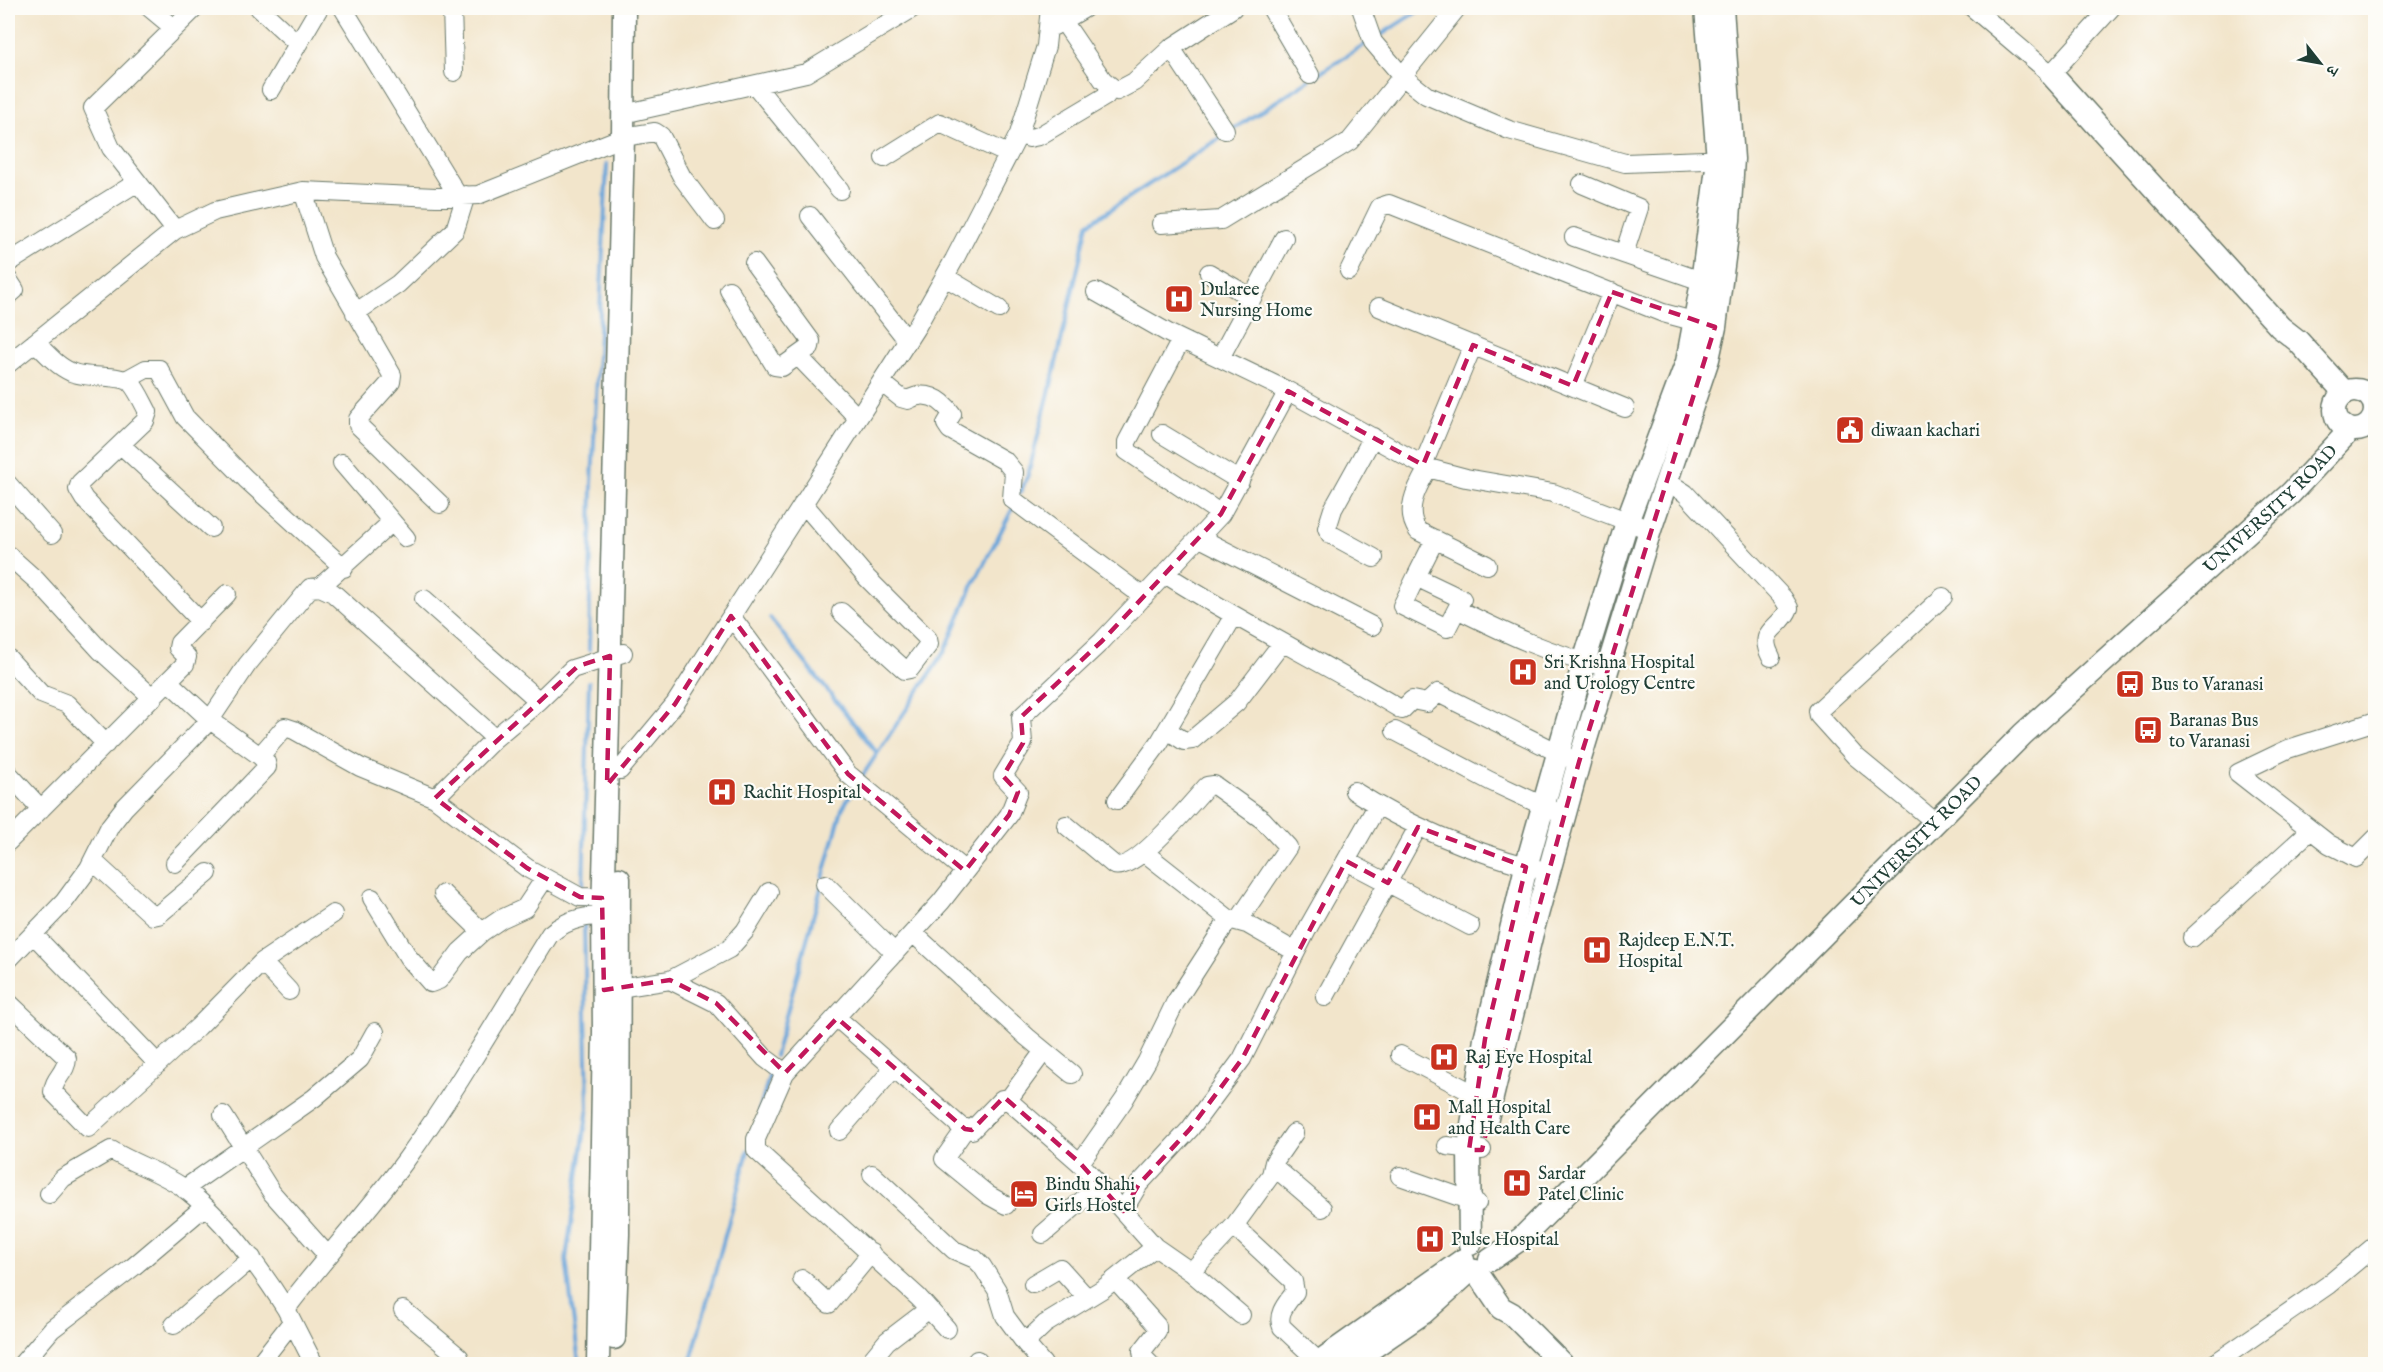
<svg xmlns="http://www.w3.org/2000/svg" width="2383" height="1372" viewBox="0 0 2383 1372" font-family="'IM FELL English','Noto Serif Devanagari',serif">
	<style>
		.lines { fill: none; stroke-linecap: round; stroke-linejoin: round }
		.stream { stroke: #69a5da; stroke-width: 4 }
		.minor-casing { stroke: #697869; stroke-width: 20 }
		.major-casing { stroke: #697869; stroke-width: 25 }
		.minor { stroke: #fff; stroke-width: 18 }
		.major { stroke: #fff; stroke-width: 22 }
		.marked { fill: none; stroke: #c2185b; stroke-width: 4.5; stroke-dasharray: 12 8; stroke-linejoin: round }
		.labels { text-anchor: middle; stroke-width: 4.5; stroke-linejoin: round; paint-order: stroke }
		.poi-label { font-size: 18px; fill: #1f3d34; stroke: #fdfcf7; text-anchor: start }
		.street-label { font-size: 18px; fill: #1f3d34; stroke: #fdfcf7 }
	</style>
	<rect width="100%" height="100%" fill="#fdfcf7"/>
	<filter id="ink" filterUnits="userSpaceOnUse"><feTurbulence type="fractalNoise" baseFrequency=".0167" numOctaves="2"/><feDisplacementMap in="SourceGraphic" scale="12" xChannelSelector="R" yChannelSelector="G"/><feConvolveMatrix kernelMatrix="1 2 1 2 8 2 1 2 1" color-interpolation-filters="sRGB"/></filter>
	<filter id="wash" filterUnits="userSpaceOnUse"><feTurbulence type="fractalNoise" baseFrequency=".008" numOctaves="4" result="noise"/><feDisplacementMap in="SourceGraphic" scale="24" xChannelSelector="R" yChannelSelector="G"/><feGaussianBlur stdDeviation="1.35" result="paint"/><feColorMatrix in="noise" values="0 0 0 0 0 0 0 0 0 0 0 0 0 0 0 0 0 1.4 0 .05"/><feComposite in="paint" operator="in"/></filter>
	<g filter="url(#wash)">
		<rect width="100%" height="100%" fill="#f2e5cb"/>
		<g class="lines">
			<path class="stream" d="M 1376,38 L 1423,8
				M 1315,76 L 1367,43
				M 1232,130 L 1309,80
				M 1020,493 L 1028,475 L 1052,381 L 1088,224 L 1223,136
				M 770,618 L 877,753
				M 589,650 L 592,483 L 607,164
				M 861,778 L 945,651 L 972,587 L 1013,508
				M 823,878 L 842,809 L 855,787
				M 583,884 L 589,682
				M 775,1056 L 821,888
				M 760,1109 L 771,1070
				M 579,1364 L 566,1259 L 588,1108 L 584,922
				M 690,1364 L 748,1151"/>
		</g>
	</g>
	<g filter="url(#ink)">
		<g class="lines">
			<g class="minor-casing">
				<path id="minor" d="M 150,8 L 174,28
					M 259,8 L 298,44
					M 343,8 L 458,196
					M 452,8 L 454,72
					M 1271,8 L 1310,75
					M 1361,8 L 1373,42 L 1402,76 L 1426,95 L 1509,130 L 1625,163 L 1731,159
					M 1973,8 L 2051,74 L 2111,8
					M 1063,21 L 1103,80 L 1117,91 L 1134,82 L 1171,48 L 1233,8
					M 1054,26 L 1085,8
					M 1171,48 L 1225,130
					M 755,85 L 840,190
					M 271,90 L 319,8
					M 623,114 L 806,73 L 913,8
					M 1019,134 L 1029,138 L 1039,136 L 1106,96 L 1110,87
					M 884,158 L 940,123 L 1008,154
					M 1582,184 L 1639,208 L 1624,254
					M 303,191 L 324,257 L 392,375 L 391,382 L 358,419 L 358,425 L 440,504
					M 810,216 L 907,340
					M 1161,224 L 1221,220 L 1350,141 L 1457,8
					M 175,230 L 111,148 L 93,108 L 195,8
					M 1574,237 L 1713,285
					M 8,263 L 136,183
					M 1349,271 L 1380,207 L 1389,204 L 1663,313 L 1708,325
					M 1209,273 L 1252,298
					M 945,277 L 999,309
					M 8,279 L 15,290 L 8,296
					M 729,290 L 775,366 L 782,367 L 810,347 L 811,341 L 754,263
					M 1096,292 L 1170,334 L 1288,391 L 1428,468 L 1466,478 L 1553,493 L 1650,530
					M 1379,307 L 1625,408
					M 355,313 L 398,284 L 455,230 L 466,195
					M 1181,340 L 1127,442 L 1127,451 L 1221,514
					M 35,342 C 46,353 57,366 71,372 C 86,379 122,374 131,383 C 138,391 143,403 148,412 L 145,421 L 80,483 L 78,489 L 84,499 L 201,622
					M 799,357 L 858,418
					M 1220,358 L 1284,238
					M 8,364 L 175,230 L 215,211 L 303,191 L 436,197 L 478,195 L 623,137 L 655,132 L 661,136 L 682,177 L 715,221
					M 126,380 L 146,369 L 159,369 L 185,417 L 246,479 L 344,568
					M 881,382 L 901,398 L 908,400 C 925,390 941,398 952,414 L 946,424 L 950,430 L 1005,461 L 1014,472 L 1012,499 L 1144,597
					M 1573,386 L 1612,292
					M 1162,434 L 1240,481
					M 1373,437 L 1333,509 L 1327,528 L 1330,534 L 1374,558
					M 121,445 L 211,528
					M 342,463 L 406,538
					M 1423,465 L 1473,345
					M 1428,468 C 1418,486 1403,510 1418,531 L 1487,565
					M 1666,481 L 1685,493 L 1783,598 L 1789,608 C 1781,630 1756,629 1771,657
					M 8,484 L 52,534
					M 803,503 L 867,578 L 928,639 L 929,644 L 910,669 L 905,670 L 841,612
					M 1200,538 L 1372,626
					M 8,555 L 36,580 L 100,650 L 153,698
					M 1165,574 C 1242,623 1324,663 1402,710 L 1412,700 L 1427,703 L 1438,693 L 1569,758
					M 1416,577 L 1462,599 L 1447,628 L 1402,606 Z
					M 1416,577 L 1435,539
					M 320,587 L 392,522
					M 424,599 L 539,701 L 572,669 L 623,653
					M 1457,609 C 1505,633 1553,656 1606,667
					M 731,616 L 848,774 L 965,871
					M 8,658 L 41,694 L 67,704 L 106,744
					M 169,682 L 210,720 L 260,756 L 285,727 L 294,730 L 360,767 L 435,798 L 527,868 L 580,897 L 617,898
					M 2376,721 L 2288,749 L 2238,773 L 2329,844 L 2356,858 L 2376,838
					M 1167,730 L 1184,741 L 1192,740 L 1237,702 L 1282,643
					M 1395,731 L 1490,781 L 1554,811
					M 608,770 L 620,770 L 675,704 L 917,326 L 954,260 L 1019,134 L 1046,46 L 1050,8
					M 8,773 L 41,809
					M 1354,791 C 1414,829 1479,855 1549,872
					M 435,798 L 495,738 L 539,701
					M 1117,800 L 1159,743 L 1233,617
					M 1934,821 L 1855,756 L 1819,716 L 1818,711 L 1943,597
					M 1066,825 L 1114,865 C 1136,872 1191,803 1207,786 L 1214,785 L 1263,820 L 1288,847 L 1238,921
					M 8,842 L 185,664 L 187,657 L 178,648 L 179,643 L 227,594
					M 93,861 L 153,916 L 158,915 L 208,873
					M 1346,861 L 1470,926
					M 175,863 L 267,767 L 266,762 L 260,756
					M 825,884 L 895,953
					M 443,894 L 482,932
					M 372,898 L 408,957 L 431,983 L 439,980 L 460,952 L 482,932 L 501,919 L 525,908 L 545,878
					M 1229,919 L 1247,924 L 1296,952
					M 913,933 L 1027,1037 L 1072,1074
					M 33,934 L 158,1064
					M 2192,938 L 2311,830
					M 8,960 L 64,902 L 89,868 L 110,826 L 124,808 L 210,720 L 247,665 L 310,588 L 320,587 L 333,593 L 495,738
					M 262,962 L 333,914
					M 670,980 L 729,949 L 745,931 L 769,892
					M 606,990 L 670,980 L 716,1003 L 765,1058 L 785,1073 L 941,902 L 1009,815 L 1018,792 L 1003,776 L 1023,743 L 1021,717 L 1102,641 L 1221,514 L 1288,391
					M 1325,997 L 1418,827
					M 8,1002 L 67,1058 C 67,1072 53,1079 53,1092 L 88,1128 L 198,1027 L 262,962 L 289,991
					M 837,1018 L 960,1126 L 972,1130 L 1002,1099 L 1008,1100 L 1044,1051
					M 1400,1055 L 1486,1100
					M 785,1073 L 756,1139 L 756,1150 L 918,1297 L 947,1329
					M 1008,1100 L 1080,1163 L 1155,1247 L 1191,1272 L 1241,1315
					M 223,1115 L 272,1193 L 328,1256
					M 965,1129 L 944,1159 L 988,1195 L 1006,1205
					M 839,1131 L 894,1068
					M 1447,1146 L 1482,1150
					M 1080,1163 L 1124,1100 L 1147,1061 L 1175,1003 L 1229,919 L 1145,853
					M 1273,1166 L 1322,1208
					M 872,1174 L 954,1250 L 975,1259 L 982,1266 L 997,1290 L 1005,1316 L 1025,1343
					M 1400,1176 L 1477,1203
					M 184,1189 L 314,1098 L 360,1059 L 375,1032
					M 49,1194 L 63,1178 L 111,1150 C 135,1165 162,1172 185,1189 C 226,1221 259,1266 286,1309
					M 1123,1211 L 1139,1184 L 1190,1129 L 1242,1059 L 1309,926 L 1377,806
					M 1234,1226 L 1293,1281 L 1295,1292 C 1287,1303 1276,1314 1282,1327 L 1319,1362
					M 1043,1234 L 1100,1185
					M 1191,1272 L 1234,1226 L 1271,1175 L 1274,1162 L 1294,1133
					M 802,1279 L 829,1304 L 871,1253
					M 1115,1279 L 1157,1326 L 1157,1332 L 1142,1351 L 1143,1357 L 1150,1364
					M 1033,1284 L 1060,1268 L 1087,1298
					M 403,1310 L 459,1357 L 457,1364
					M 174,1325 L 252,1258
					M 977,1360 L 980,1364
					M 22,1364 L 52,1329 L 133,1267 L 204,1207
					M 259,1364 L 292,1322
					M 314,1364 L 286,1309 C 324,1258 368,1212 406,1160 C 458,1088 503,1009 550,934 C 570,916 591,916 617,915
					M 868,1364 L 887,1341 L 929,1309
					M 1043,1364 L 1025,1343 L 1045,1324 L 1104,1288 L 1155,1247
					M 2214,1364 L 2328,1285 L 2376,1245"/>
			</g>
			<g class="major-casing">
				<g id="major">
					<path d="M 2051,74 L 2280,327 L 2298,341 L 2345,393"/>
					<circle cx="2355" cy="410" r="20"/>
					<path d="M 1487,1118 L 1532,933 L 1579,762 L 1650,530 L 1708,359 L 1715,327 L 1729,220 L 1733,159 L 1722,8"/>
					<path d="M 1470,1244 L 1469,1150 L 1472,1125 L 1485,1039 L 1526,867 L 1584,662 L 1627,522 L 1687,362 L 1702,282 L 1718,160 L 1706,8"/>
					<path id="s1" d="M 1490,1260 L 1522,1238 L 2023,734 L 2291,493 L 2350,430"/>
					<path d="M 1476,1271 L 1501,1308 L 1512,1314 L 1562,1364"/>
					<path d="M 614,1338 L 618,1234 L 619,879"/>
					<path d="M 598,1364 L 604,1031 L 603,916 L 623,137 L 624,8"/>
					<path d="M 1316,1364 L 1463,1260"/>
					<path d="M 1349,1364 L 1423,1313 L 1471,1270"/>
				</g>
			</g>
			<use href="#minor" class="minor"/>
			<use href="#major" class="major"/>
		</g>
	</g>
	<path class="marked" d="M 1612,292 L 1715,327 L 1579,762 L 1532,933 L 1482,1150 L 1469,1150 L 1485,1039 L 1526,867 L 1418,827 L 1388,883 L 1346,861 L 1242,1059 L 1190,1129 L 1139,1184 L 1123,1211 L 1080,1163 L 1004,1097 L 972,1130 L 965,1129 L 837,1018 L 785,1073 L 716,1003 L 670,980 L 604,990 L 602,898 L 580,897 L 527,868 L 435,798 L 578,666 L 610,656 L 607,785 L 675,704 L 731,616 L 848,774 L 965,871 L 1009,815 L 1018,792 L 1003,776 L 1023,743 L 1021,717 L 1102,641 L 1221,514 L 1288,391 L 1423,465 L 1473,345 L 1573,386 Z"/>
	<defs>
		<g id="hospital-square" transform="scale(1.5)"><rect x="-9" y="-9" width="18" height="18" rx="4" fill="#c8321e" stroke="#fdfcf7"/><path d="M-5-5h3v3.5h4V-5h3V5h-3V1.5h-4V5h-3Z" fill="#fff"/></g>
		<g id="civic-square" transform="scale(1.5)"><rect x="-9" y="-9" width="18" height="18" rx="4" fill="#c8321e" stroke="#fdfcf7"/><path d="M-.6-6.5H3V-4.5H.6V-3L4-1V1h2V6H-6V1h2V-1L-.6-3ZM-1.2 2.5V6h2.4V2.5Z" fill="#fff"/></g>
		<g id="bus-square" transform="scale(1.5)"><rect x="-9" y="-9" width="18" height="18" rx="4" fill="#c8321e" stroke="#fdfcf7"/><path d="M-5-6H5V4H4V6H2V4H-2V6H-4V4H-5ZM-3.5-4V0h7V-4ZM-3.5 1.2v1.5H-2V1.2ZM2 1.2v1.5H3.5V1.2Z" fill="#fff"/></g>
		<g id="hotel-square" transform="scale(1.5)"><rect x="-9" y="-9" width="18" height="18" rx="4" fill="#c8321e" stroke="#fdfcf7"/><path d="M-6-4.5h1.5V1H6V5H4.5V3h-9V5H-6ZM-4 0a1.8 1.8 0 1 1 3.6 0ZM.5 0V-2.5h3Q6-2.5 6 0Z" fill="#fff"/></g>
	</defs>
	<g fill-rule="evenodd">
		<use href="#hospital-square" x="1179" y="299"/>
		<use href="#civic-square" x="1850" y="430"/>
		<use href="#hospital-square" x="1523" y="672"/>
		<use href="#bus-square" x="2130" y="684"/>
		<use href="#bus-square" x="2148" y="730"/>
		<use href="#hospital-square" x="722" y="792"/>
		<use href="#hospital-square" x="1597" y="950"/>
		<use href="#hospital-square" x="1444" y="1057"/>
		<use href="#hospital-square" x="1427" y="1117"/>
		<use href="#hospital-square" x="1517" y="1183"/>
		<use href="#hotel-square" x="1024" y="1194"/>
		<use href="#hospital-square" x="1430" y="1239"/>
	</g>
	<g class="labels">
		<g class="poi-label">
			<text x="1200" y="295">Dularee<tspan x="1200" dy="21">Nursing Home</tspan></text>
			<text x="1871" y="436">diwaan kachari</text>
			<text x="1544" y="668">Sri Krishna Hospital<tspan x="1544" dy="21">and Urology Centre</tspan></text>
			<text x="2151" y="690">Bus to Varanasi</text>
			<text x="2169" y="726">Baranas Bus<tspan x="2169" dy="21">to Varanasi</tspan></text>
			<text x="743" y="798">Rachit Hospital</text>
			<text x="1618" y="946">Rajdeep E.N.T.<tspan x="1618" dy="21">Hospital</tspan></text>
			<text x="1465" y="1063">Raj Eye Hospital</text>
			<text x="1448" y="1113">Mall Hospital<tspan x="1448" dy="21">and Health Care</tspan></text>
			<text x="1538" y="1179">Sardar<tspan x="1538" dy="21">Patel Clinic</tspan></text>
			<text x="1045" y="1190">Bindu Shahi<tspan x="1045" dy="21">Girls Hostel</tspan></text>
			<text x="1451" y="1245">Pulse Hospital</text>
		</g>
		<g class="street-label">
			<text dy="6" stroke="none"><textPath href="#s1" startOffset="1084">UNIVERSITY ROAD</textPath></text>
			<text dy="6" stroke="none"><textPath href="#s1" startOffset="598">UNIVERSITY ROAD</textPath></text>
		</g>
	</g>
	<rect width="2383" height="1372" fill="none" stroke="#fdfcf7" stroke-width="30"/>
	<g transform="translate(2320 63) rotate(121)" stroke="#fdfcf7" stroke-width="4.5" paint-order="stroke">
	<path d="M0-4.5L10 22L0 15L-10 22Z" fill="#1f3d34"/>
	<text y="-9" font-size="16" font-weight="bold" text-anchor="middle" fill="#1f3d34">उ</text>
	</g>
</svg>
